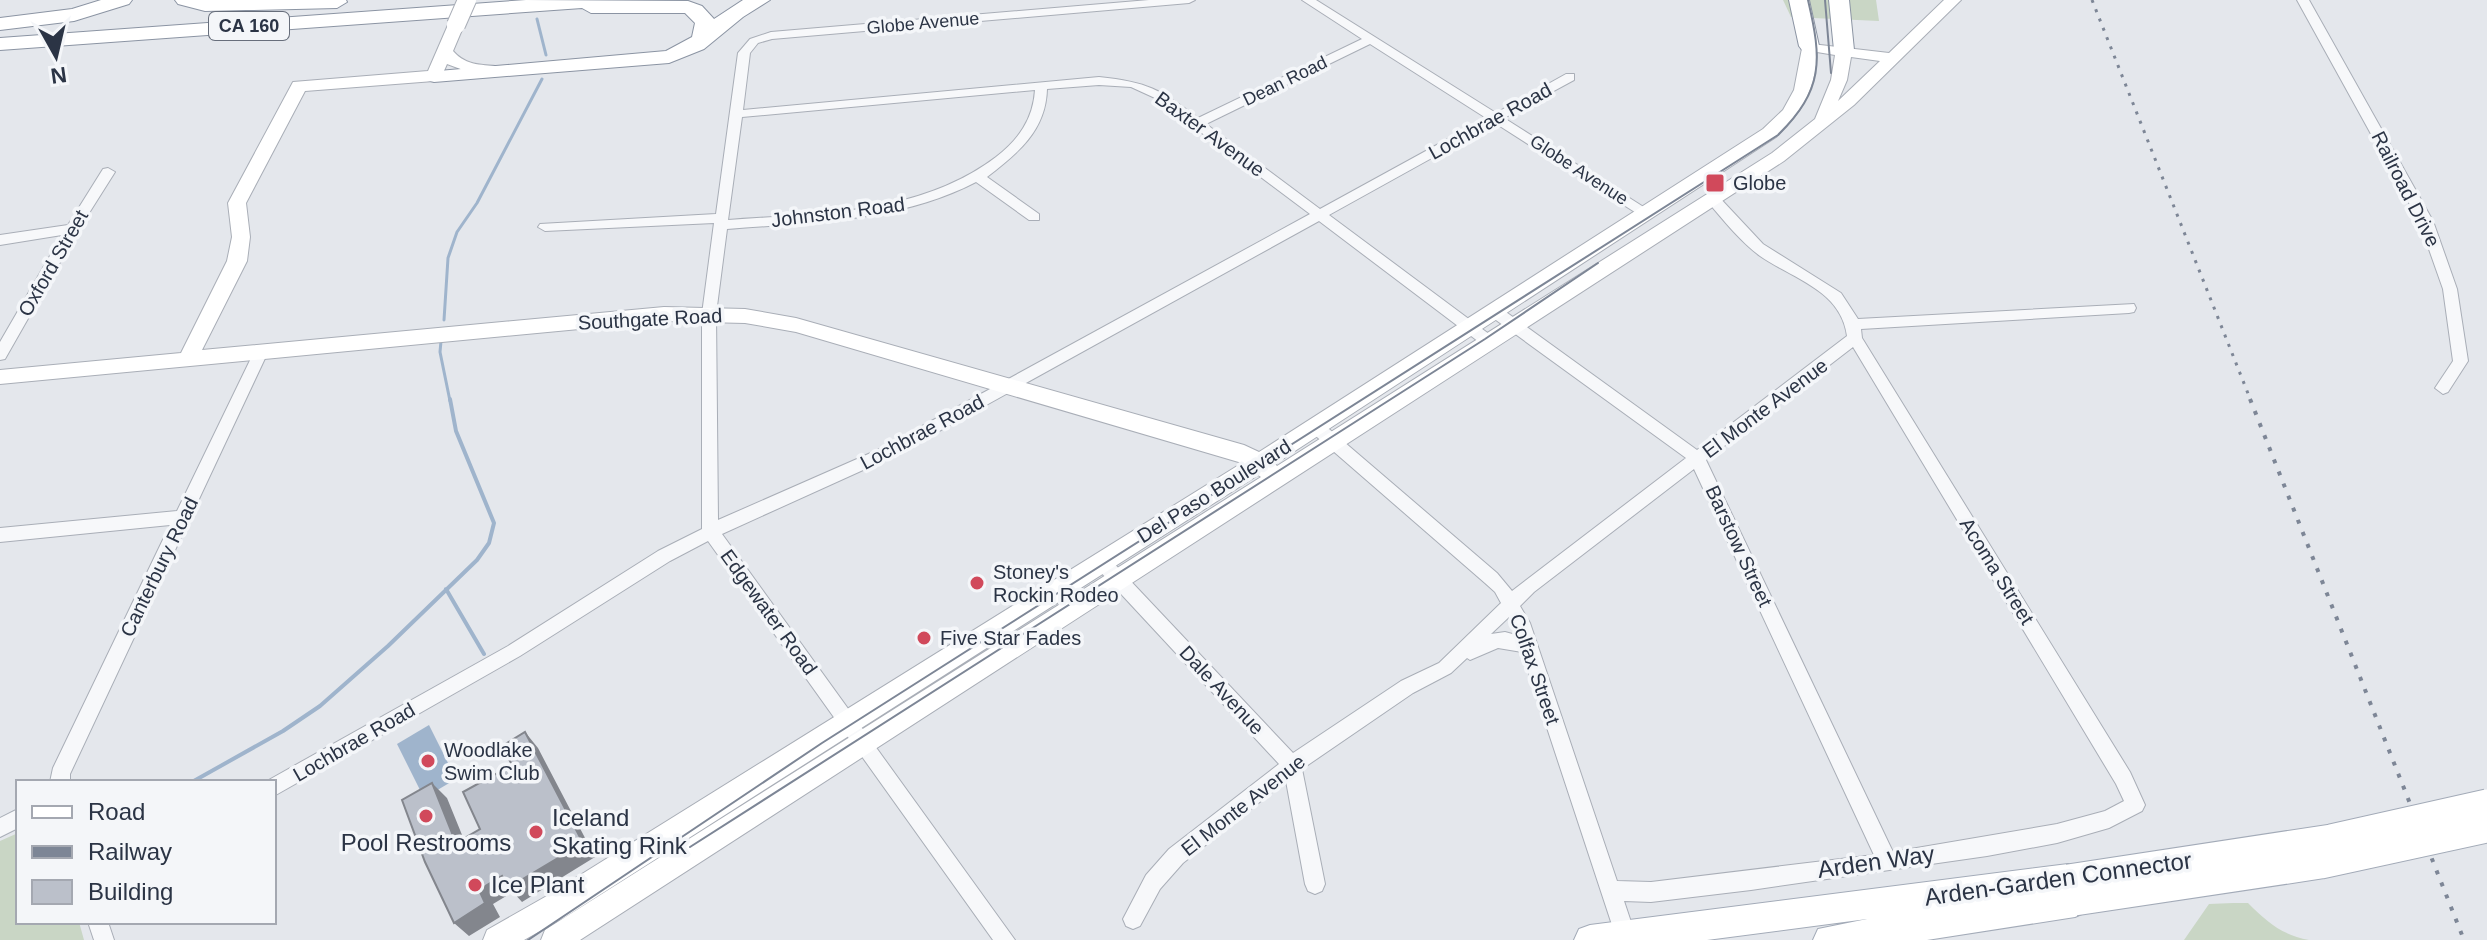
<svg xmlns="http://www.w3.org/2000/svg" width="2487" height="940" viewBox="0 0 2487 940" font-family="Arial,sans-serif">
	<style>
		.green { fill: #c9d6c5 }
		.water { fill: #9fb4cc }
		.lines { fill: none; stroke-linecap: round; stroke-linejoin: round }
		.stream-far1 { stroke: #9fb4cc; stroke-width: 3 }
		.stream { stroke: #9fb4cc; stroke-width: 4 }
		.street-casing { stroke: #a9aeb7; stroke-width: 2 }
		.secondary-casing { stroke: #a9aeb7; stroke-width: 2 }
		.primary-casing { stroke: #a3abb8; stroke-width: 2 }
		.highway-casing { stroke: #8b94a3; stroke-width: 2 }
		.street { fill: #f7f8fa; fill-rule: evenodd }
		.secondary { fill: #fff; fill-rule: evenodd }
		.primary { fill: #fff; fill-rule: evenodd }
		.highway { fill: #fff; fill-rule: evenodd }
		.tram { stroke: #7d8696; stroke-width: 2 }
		.rail-far1 { stroke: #7d8696; stroke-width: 3; stroke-dasharray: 3 7; stroke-linecap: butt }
		.rail { stroke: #7d8696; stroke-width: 4; stroke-dasharray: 4 9; stroke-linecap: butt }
		.secondary-bridge-casing { stroke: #a9aeb7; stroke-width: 20; stroke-linecap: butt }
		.primary-bridge-casing { stroke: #a3abb8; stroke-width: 29; stroke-linecap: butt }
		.secondary-bridge { stroke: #fff; stroke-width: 18 }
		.primary-bridge { stroke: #fff; stroke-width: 27 }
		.shaded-wall { fill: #83868d }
		.building { fill: #bbc0ca; stroke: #83868d; stroke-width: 2 }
		.poi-dot { fill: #d1495b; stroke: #f4f6f9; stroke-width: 3 }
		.labels { text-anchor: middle; stroke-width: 7; stroke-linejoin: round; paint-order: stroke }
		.far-street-label { font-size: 18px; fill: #2b3445; stroke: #f4f6f9 }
		.shield { fill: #f4f6f9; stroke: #676e7b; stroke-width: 2 }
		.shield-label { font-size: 18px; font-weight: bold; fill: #2b3445 }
		.street-label { font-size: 20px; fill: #2b3445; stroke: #f4f6f9 }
		.poi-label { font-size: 20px; fill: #2b3445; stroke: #f4f6f9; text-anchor: start }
		.near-poi-label { font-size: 24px; fill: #2b3445; stroke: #f4f6f9; text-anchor: start }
		.near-street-label { font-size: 24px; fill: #2b3445; stroke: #f4f6f9 }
	</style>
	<rect width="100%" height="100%" fill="#e4e7ec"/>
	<path class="green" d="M 1783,0 L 1876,0 L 1879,21 L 1791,17 Z
		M 18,833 L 18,922 L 79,922 L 84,940 L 0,940 L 0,841 Z
		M 2233,903 L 2248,903 C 2267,922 2282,935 2309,940 L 2184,940 L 2209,904 Z"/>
	<path class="water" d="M 429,725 L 456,779 L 424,798 L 397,744 Z"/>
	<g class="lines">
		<path class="stream-far1" d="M 537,19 L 546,55
			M 444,320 L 448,258 L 457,232 L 477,203 L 542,79
			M 441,341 L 440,352 L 450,401"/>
		<path class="stream" d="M 446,589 L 484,654
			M 192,782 L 283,731 L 320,706 L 388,646 L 477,560 L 489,543 L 494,523 L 456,431 L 450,399"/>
		<g class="street-casing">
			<path id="street" d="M 1149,0 L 1195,0 L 1189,3 L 772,39 L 758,43 L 750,53 L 743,110 L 1099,77 C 1148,82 1159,89 1198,118 L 1362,39 L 1302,0 L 1316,0 L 1496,113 L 1566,74 L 1574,74 L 1574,80 L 1504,118 L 1653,213 L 1651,216 L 1641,216 L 1495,123 L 1329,215 L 1493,337 L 1495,341 L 1493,345 L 1483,345 L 1319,221 L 894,456 L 722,534 L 1015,940 L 993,940 L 708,541 L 670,561 L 520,656 L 274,796 L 274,782 L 267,781 L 508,646 L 658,551 L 702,529 L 702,314 L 714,223 L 545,231 L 538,227 L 540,224 L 716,214 L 738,53 L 750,39 L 771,32 ZM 1370,44 L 1486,118 L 1320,209 L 1206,124 ZM 1099,85 L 1131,87 L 1155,98 L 1310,214 L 882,448 L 718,520 L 716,314 L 727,229 C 812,222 899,222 976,182 L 1029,220 L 1039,220 L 1039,214 L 987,177 C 1017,154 1046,131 1047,89 ZM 1035,90 C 1033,120 1018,140 996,157 C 919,215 820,213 728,220 L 742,117 Z
				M 2297,0 L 2309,0 L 2433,221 L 2457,289 L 2468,361 L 2448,392 L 2443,394 L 2435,388 L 2453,361 L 2443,289 L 2419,221 Z
				M 108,168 L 115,172 L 79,229 L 5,359 L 0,360 L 0,342 L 62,235 L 0,245 L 0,235 L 68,225 L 103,169 Z
				M 1713,195 L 1718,196 L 1763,244 L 1841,293 L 1858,319 L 2134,304 L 2136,308 L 2134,312 L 2129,313 L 1861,329 L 1862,338 L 2130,772 L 2145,805 L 2142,811 L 2109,828 L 2057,843 L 1987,856 L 1751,890 L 1651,902 L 1624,901 L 1637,940 L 1617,940 L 1522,652 L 1498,648 L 1470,660 L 1467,658 L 1451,673 L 1413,693 L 1302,769 L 1325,884 L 1322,891 L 1315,894 L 1308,891 L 1305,884 L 1286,781 L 1183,863 L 1160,889 L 1140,926 L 1133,929 L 1126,926 L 1123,919 L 1146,875 L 1169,849 L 1279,764 L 1095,566 L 1093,561 L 1095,556 L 1101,554 L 1107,556 L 1293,753 L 1401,681 L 1439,663 L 1501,603 L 1495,592 L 1485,583 L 1310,431 L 1308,427 L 1310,423 L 1322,423 L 1497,573 L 1512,591 L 1686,458 L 1489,315 L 1487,311 L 1489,307 L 1499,307 L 1697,450 L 1847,336 C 1841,290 1793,279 1760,256 C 1740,241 1724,221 1708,202 L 1708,196 ZM 1853,347 L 2116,784 L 2124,801 L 2105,811 L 2057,824 L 1893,852 L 1706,460 ZM 1694,469 L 1874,855 L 1651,882 L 1617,881 L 1530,623 L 1520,606 L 1534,592 ZM 1509,617 L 1516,635 L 1505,632 L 1491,634 Z
				M 261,347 L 268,352 L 70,774 L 70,782 L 50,782 L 53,768 L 170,525 L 0,542 L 0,528 L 177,511 L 254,352 Z
				M 18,809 L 18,828 L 0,837 L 0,818 Z
				M 88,922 L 108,922 L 114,940 L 94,940 Z"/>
		</g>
		<g class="secondary-casing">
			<path id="secondary" d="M 1944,0 L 1961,0 L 1854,105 L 1784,161 L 580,940 L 541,940 L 545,930 L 1261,477 L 1258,475 L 565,917 L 524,940 L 483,940 L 487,930 L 545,897 L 1242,463 L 796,332 L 745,323 L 664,321 L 0,384 L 0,370 L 181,353 L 227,261 L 232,237 L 228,203 L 293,82 L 428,71 L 448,25 L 456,20 L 464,25 L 453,51 C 467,67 483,64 502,67 L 504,71 L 502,75 L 474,74 L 447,64 L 440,80 L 434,81 L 305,91 L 246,203 L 250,237 L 247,261 L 202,350 L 664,307 L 745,309 L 796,318 L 1244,445 L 1259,452 L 1763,129 L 1783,110 L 1794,90 L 1803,43 L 1889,53 ZM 1817,52 L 1835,55 L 1831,80 L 1815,119 L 1772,153 L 1277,466 L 1275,464 L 1776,137 C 1802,113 1816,87 1817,52 ZM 1851,57 L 1880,61 L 1838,101 L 1847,80 Z"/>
		</g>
		<g class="primary-casing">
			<path id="primary" d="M 2068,864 L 2079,868 L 2083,878 L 2078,888 L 2086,892 L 2090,902 L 2086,912 L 2075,917 L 1927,940 L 1813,940 L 1818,929 L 1867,919 L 1707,940 L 1574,940 L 1579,929 L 1590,925 Z"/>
		</g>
		<g class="highway-casing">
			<path id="highway" d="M 101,0 L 132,0 L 129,4 L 74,21 L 0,30 L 0,18 L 72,9 Z
				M 175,0 L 346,0 L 347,2 L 337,8 L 205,11 L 178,4 Z
				M 526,0 L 688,1 L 702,6 L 714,19 L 743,0 L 770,0 L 743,17 L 704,49 L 669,63 L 434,82 L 427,80 L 423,76 L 427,72 L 666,51 L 692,37 L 695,23 L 685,13 L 591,13 L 582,8 L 0,50 L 0,38 Z
				M 1789,0 L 1809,0 L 1819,46 L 1816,50 L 1802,50 L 1799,46 Z
				M 1829,0 L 1849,0 L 1854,50 L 1851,54 L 1844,56 L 1834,50 Z"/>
		</g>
		<use href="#street" class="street"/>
		<use href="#secondary" class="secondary"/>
		<use href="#primary" class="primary"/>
		<use href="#highway" class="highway"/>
		<path class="tram" d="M 1825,0 L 1831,73
			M 690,847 L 1485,339 L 1598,263
			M 528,940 L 822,743 L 1778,135 C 1824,90 1822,60 1808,0"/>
		<path class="rail-far1" d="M 2092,0 L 2251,401"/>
		<path class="rail" d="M 2250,399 L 2464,940"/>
		<g class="secondary-bridge-casing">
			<path id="secondary-bridge" d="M 456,25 L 467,0"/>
		</g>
		<g class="primary-bridge-casing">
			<path id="primary-bridge" d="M 2068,878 L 2331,838 L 2487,803
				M 2075,902 L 2321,865 L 2487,829"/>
		</g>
		<use href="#secondary-bridge" class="secondary-bridge"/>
		<use href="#primary-bridge" class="primary-bridge"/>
	</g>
	<path class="shaded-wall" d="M 525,732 L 538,748 L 595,857 L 522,902 L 513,892 L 493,904 L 500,917 L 469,936 L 454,923 L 479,890 L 502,876 Z
		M 432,783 L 447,798 L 471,857 L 456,843 Z"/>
	<path class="building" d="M 525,732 L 583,843 L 508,888 L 502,876 L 479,890 L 485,903 L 454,923 L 425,862 L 402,800 L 432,783 L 456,843 L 480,829 L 463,792 L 512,765 L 502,746 Z"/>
	<g class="poi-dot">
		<rect x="1705" y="173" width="20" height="20" rx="4"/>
		<circle cx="977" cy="583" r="8"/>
		<circle cx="924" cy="638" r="8"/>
		<circle cx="428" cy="761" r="8"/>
		<circle cx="426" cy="816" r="8"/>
		<circle cx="536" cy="832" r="8"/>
		<circle cx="475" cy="885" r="8"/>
	</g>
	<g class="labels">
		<g class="far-street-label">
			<text transform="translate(923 23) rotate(-5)" y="6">Globe Avenue</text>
			<text transform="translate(1285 81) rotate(-26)" y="6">Dean Road</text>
			<text transform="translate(1579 170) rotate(33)" y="6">Globe Avenue</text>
		</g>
		<rect class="shield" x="209" y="12" width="80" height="28" rx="6"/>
		<g class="shield-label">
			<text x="249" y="32">CA 160</text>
		</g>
		<g class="street-label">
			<text transform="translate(1490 121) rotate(-29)" y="7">Lochbrae Road</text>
			<text transform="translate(1210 134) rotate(36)" y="7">Baxter Avenue</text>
			<text transform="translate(2406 189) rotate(63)" y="7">Railroad Drive</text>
			<text transform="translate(838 212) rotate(-7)" y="7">Johnston Road</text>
			<text transform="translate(53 263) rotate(-60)" y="7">Oxford Street</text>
			<text transform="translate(650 319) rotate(-3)" y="7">Southgate Road</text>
			<text transform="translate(1765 408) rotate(-37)" y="7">El Monte Avenue</text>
			<text transform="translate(922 432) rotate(-28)" y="7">Lochbrae Road</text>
			<text transform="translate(1214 491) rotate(-32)" y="7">Del Paso Boulevard</text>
			<text transform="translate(1739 546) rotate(65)" y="7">Barstow Street</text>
			<text transform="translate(159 567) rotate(-64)" y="7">Canterbury Road</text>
			<text transform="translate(1997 571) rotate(58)" y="7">Acoma Street</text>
			<text transform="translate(769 612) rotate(54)" y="7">Edgewater Road</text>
			<text transform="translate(1535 669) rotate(71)" y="7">Colfax Street</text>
			<text transform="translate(1222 690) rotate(47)" y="7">Dale Avenue</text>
			<text transform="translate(354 742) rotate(-30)" y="7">Lochbrae Road</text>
			<text transform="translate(1243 805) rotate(-38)" y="7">El Monte Avenue</text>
		</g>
		<g class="poi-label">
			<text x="1733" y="190">Globe</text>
			<text x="993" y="579">Stoney's<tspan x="993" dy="23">Rockin Rodeo</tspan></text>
			<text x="940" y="645">Five Star Fades</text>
			<text x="444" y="757">Woodlake<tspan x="444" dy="23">Swim Club</tspan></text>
		</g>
		<g class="near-poi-label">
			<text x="552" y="826">Iceland<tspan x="552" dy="28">Skating Rink</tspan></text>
			<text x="426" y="851" text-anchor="middle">Pool Restrooms</text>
			<text x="491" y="893">Ice Plant</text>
		</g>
		<g class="near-street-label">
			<text transform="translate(1876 862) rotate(-8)" y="8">Arden Way</text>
			<text transform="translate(2058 879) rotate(-8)" y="8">Arden-Garden Connector</text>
		</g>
	</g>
	<rect x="16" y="780" width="260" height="144" fill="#f4f6f9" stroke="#a4a8b1" stroke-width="2"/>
	<rect x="32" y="806" width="40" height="12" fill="#ffffff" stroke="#a4a8b1" stroke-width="2"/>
	<text x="88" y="820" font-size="24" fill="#2b3445">Road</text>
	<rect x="32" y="846" width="40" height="12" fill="#7d8696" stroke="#a4a8b1" stroke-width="2"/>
	<text x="88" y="860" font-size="24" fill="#2b3445">Railway</text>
	<rect x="32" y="880" width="40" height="24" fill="#bbc0ca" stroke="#a4a8b1" stroke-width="2"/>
	<text x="88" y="900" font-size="24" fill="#2b3445">Building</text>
	<g transform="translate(56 56) rotate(172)" stroke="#f4f6f9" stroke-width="6" paint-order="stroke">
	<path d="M0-6L14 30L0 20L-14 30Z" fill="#2b3445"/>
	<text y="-12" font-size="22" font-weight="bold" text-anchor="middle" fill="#2b3445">N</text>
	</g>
</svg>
